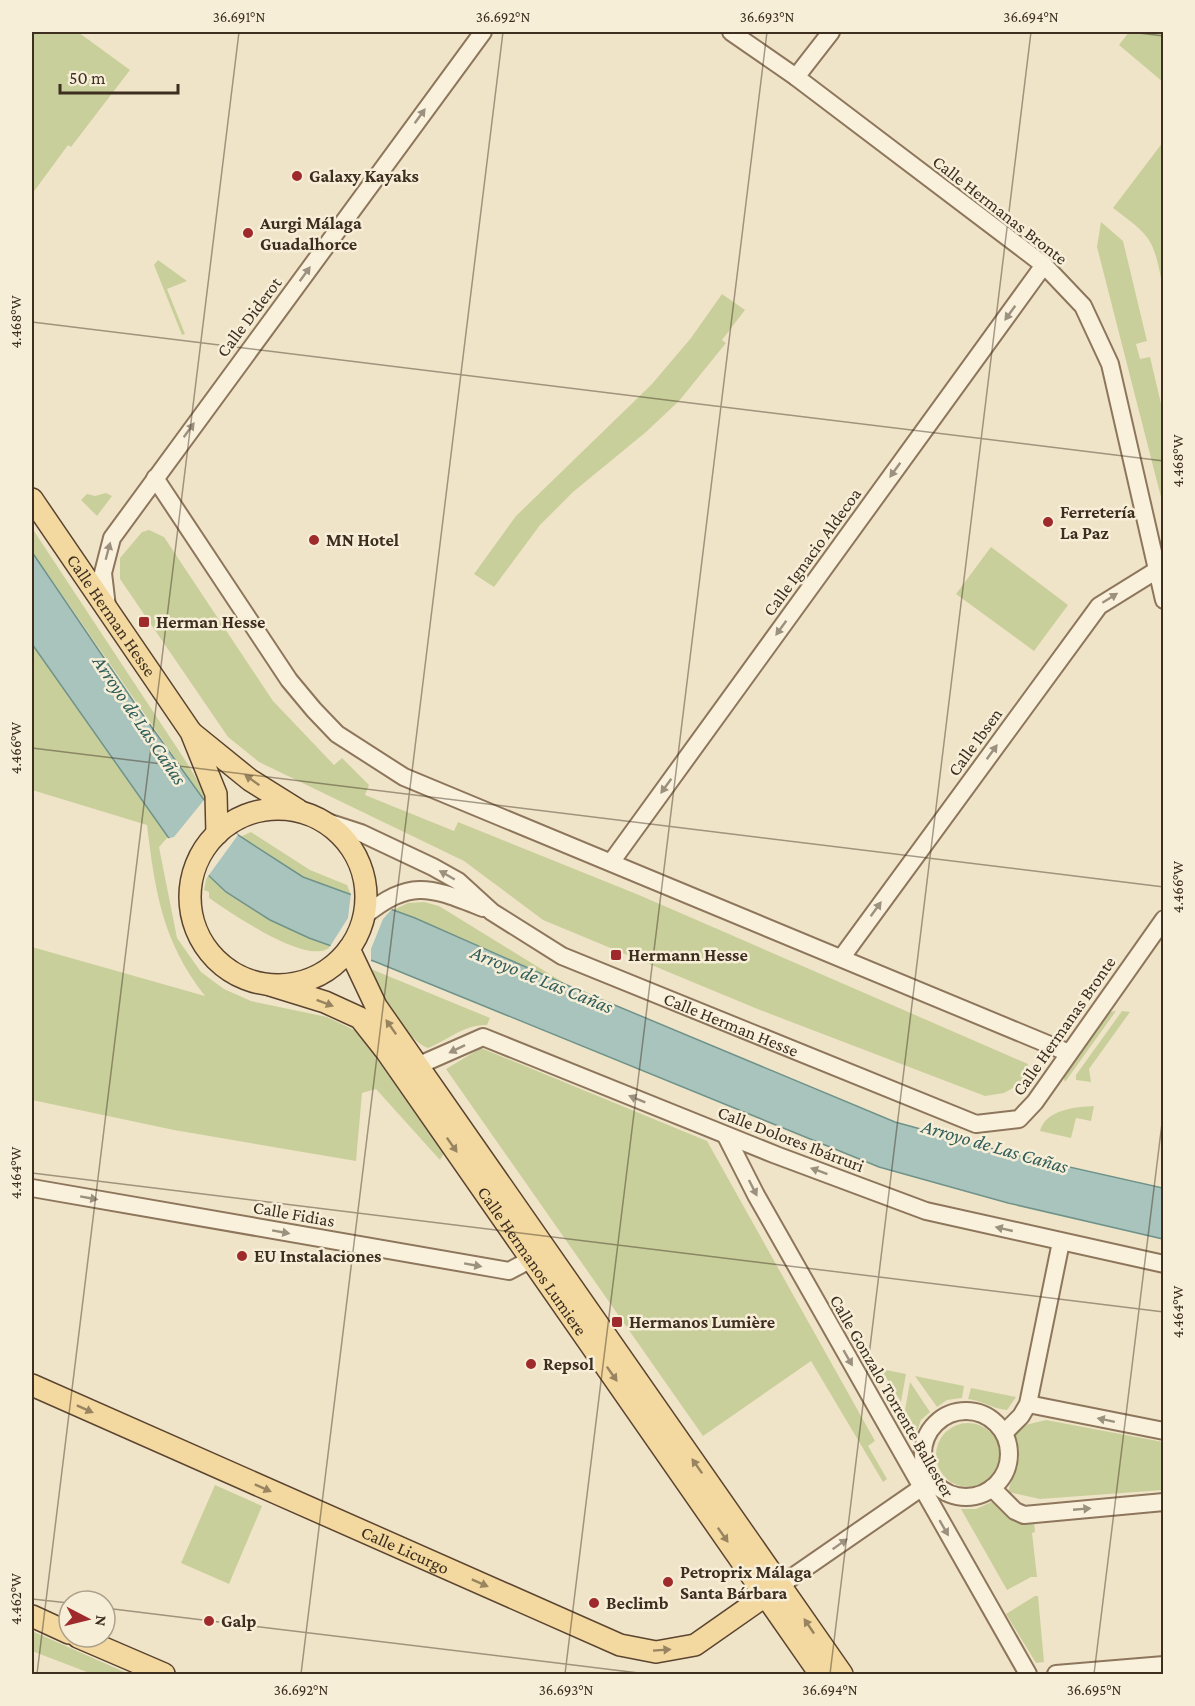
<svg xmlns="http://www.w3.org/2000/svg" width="1195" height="1706" viewBox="0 0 1195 1706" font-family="'Crimson Pro',serif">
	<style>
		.green { fill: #c9cf9b }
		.water { fill: #a9c4bc; stroke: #6f938a; stroke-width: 1.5 }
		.pier { fill: #f0e4c8 }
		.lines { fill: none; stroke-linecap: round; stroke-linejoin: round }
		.minor-casing { stroke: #8d765c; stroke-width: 20 }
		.major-casing { stroke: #5b4430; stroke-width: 24 }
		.minor { stroke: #faf1dc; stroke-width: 16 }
		.major { stroke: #f3d9a0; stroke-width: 21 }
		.oneway { fill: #9c907e }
		.oneway2 { fill: #988460 }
		.ticks { fill: none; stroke: #3d2e20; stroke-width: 1.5; stroke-opacity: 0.45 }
		.poi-dot { fill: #9e2a2b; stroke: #f7eed8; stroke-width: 2 }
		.labels { text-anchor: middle; stroke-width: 5; stroke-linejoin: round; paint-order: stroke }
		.poi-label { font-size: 18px; font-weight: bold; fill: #3d2e20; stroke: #f7eed8; text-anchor: start }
		.street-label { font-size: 18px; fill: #3d2e20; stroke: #f7eed8 }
		.water-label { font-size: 20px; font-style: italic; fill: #2f5d5a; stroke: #f7eed8 }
		.neatline { fill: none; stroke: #3d2e20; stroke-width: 2 }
		.ticks-label { font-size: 15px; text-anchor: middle; fill: #3d2e20 }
	</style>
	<rect width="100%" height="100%" fill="#f0e4c8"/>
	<path class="green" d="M 32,32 L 78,32 L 130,70 L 71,147 L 68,145 L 32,194 Z
		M 1129,32 L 1163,32 L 1163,82 L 1119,45 Z
		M 1163,142 L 1163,288 C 1153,238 1153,238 1113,208 Z
		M 1101,222 L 1123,241 L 1147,341 L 1136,344 L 1140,359 L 1150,357 L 1163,412 L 1163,505 L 1097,247 Z
		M 158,260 L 187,281 L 167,289 L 185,334 L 182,335 L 154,265 Z
		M 722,294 L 745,310 L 722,340 L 726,343 L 679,401 L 646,432 L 573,492 L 540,525 L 494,587 L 474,574 L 516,516 L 652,384 L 691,338 Z
		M 106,493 L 112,496 L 97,516 L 81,500 L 87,494 L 95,496 Z
		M 32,528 L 187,763 L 207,797 L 204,800 L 32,551 Z
		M 149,530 L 164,537 L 273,701 L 334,765 L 342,758 L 369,785 L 365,795 L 454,831 L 458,822 L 639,895 L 1028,1064 L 1025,1081 L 1004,1093 L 985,1096 L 760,1010 L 543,920 L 464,861 L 259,762 L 228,737 L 120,579 L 120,558 L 142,532 Z
		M 991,547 L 1068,605 L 1034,651 L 956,594 Z
		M 32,644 L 168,837 L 159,847 L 177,938 L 201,972 L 224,989 L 251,1001 L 327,1017 L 354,1030 L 373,1052 L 444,1153 L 440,1160 L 376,1089 L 362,1093 L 356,1161 L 174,1130 L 32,1100 L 32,947 L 205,996 C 162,941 155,891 147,825 L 32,790 Z
		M 251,832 L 310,870 L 347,885 L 352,897 L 303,877 L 240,837 Z
		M 207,875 C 244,907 286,930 331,946 C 311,969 228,911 209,898 L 209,892 L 204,890 Z
		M 424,902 L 439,906 L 569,986 L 415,918 L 391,911 L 408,903 Z
		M 371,969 L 490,1018 L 487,1025 C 465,1024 448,1040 428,1048 C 408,1042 375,989 371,969 Z
		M 1116,1011 L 1065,1082 L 1063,1075 L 1109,1012 Z
		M 1122,1011 L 1130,1012 L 1089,1069 L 1091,1082 L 1076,1080 L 1076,1075 Z
		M 481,1048 L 707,1141 L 875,1441 L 868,1446 L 887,1479 L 883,1482 L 811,1361 L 703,1436 L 446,1069 Z
		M 1094,1106 L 1091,1121 L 1076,1118 L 1071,1138 L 1040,1131 C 1046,1109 1076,1107 1094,1106 Z
		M 881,1369 L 906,1374 L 901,1402 Z
		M 915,1376 L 964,1386 L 962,1398 L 947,1400 L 937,1407 Z
		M 910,1382 L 930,1412 L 921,1420 L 917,1431 L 905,1410 Z
		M 971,1388 L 1016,1397 L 1007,1410 C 993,1409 983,1401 968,1399 Z
		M 1046,1420 L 1163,1442 L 1163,1490 L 1040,1499 L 1008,1492 L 1018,1458 L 1015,1433 L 1021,1426 Z
		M936 1455a32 32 0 1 1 64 0a32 32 0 1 1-64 0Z
		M 215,1485 L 262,1506 L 229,1584 L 181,1563 Z
		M 996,1500 L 1022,1523 L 1034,1522 L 1035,1532 L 1032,1533 L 1037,1577 L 1031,1577 L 1007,1590 L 961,1509 L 976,1509 Z
		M 1035,1596 L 1038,1596 L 1044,1662 L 1036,1663 L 1006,1614 Z
		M 32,1631 L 129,1674 L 92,1674 L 32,1651 Z"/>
	<path class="water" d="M 32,552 L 138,708 L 204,800 L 238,835 L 303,877 L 415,918 L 569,986 L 895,1122 L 1012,1154 L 1163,1188 L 1163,1239 L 1008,1203 L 879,1167 L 376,962 L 309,938 L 270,920 L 226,892 L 168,837 L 32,644 Z"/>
	<path class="pier" d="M 204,800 L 238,835 L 206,879 L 166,839 L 174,837 Z
		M 351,893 L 393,908 L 383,919 L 371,949 L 371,963 L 329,948 L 348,918 Z"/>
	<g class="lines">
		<g class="minor-casing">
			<g id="minor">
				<path d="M 731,32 L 796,77 L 1044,265 L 1083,306 L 1110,364 L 1164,600"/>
				<path d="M 796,77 L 831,32"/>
				<path d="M 155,478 L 289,680 L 314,710 L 337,734 L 404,777 L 1069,1053"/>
				<path d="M 107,607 L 103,573 L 112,538 L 483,32"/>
				<path id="s1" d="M 312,817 L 361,833 L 433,867 L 458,881 L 492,912 L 562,956 L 976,1124 L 1019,1119 L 1035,1102 L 1164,919"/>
				<path d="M 612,861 L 1044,265"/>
				<path d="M 364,916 C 412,878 429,887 483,908"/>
				<path d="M 842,957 L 1099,606 L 1157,570"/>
				<path d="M 417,1066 L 483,1037 L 776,1155 L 926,1211 L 1164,1264"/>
				<path d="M 726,1136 L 756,1195 L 1028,1674"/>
				<path d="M 32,1188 L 509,1271 L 541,1254"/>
				<path d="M 1028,1404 L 1164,1431"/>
				<circle cx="966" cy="1454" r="43"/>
				<path d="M 1004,1433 L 1021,1416 L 1028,1404 L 1061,1242"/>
				<path d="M 992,1488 L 1015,1511 L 1024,1515 L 1164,1502"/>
				<path d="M 775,1589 L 921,1488 L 928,1480"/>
				<path d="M 1056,1674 L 1164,1665"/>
			</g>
		</g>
		<g class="major-casing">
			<g id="major">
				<path id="s2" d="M 32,499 L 191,732 L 216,794 L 217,834"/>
				<path d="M 192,733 L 250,780 L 298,810"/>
				<circle cx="278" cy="897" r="88"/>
				<path d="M 349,949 L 376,1006 L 842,1674"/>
				<path id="s3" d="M 270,985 L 325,1002 L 360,1018 L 386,1051 L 820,1674"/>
				<path id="s4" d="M 32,1385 L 620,1645 L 656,1652 L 695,1645 L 775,1589"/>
				<path d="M 32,1616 L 69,1633"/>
				<path d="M 78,1637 L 164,1674"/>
			</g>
		</g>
		<use href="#minor" class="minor"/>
		<use href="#major" class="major"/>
	</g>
	<defs><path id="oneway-solid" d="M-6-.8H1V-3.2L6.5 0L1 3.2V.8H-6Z" transform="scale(1.5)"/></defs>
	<g class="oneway">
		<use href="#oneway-solid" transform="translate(420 116) rotate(-54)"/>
		<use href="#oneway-solid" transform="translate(305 274) rotate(-54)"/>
		<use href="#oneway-solid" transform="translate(1010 313) rotate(126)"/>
		<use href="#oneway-solid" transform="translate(189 430) rotate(-54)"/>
		<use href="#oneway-solid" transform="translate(895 470) rotate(126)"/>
		<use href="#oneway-solid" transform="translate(108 551) rotate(-75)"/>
		<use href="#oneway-solid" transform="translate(1110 598) rotate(-32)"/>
		<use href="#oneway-solid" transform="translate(781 628) rotate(126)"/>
		<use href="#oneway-solid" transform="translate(992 752) rotate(-54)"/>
		<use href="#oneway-solid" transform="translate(666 786) rotate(126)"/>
		<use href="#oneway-solid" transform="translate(447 875) rotate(-150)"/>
		<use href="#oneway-solid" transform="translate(876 909) rotate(-54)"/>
		<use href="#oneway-solid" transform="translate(457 1049) rotate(154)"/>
		<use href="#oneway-solid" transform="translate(637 1099) rotate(-158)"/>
		<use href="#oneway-solid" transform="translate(819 1171) rotate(-160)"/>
		<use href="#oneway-solid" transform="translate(753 1188) rotate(63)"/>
		<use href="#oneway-solid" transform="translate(89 1198) rotate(10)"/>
		<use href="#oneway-solid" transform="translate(1004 1229) rotate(-167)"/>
		<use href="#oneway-solid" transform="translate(281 1232) rotate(10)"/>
		<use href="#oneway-solid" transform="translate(473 1265) rotate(10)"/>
		<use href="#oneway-solid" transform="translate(848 1358) rotate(60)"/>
		<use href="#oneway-solid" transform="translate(1106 1420) rotate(-168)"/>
		<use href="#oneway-solid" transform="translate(1082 1509) rotate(-5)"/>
		<use href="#oneway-solid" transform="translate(944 1528) rotate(60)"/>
		<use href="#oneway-solid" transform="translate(840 1544) rotate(-35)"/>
	</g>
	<g class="oneway2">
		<use href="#oneway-solid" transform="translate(252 780) rotate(-145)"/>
		<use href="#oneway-solid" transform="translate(325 1003) rotate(21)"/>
		<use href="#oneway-solid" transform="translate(391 1027) rotate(-125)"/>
		<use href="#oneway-solid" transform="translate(452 1145) rotate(55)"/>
		<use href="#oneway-solid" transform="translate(612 1374) rotate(55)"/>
		<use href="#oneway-solid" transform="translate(85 1409) rotate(24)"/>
		<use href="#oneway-solid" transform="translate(697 1466) rotate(-125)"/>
		<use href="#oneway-solid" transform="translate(263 1488) rotate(24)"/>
		<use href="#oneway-solid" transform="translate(723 1535) rotate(55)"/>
		<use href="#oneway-solid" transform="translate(480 1583) rotate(24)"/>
		<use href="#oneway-solid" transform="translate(809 1626) rotate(-124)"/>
		<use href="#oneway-solid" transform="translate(662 1650) rotate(-4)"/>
	</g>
	<path class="ticks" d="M 1130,32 L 1164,36M 32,322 L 1164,461M 32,748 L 1164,887M 32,1173 L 1164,1312M 32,1599 L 69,1603M 105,1608 L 647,1674M 37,1674 L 239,32M 301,1674 L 503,32M 565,1674 L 767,32M 830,1674 L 1031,32M 1094,1674 L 1164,1107"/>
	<g class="poi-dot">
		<circle cx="297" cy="176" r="6"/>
		<circle cx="248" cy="233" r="6"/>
		<circle cx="1048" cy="522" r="6"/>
		<circle cx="314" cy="540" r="6"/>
		<rect x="138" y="616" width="12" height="12" rx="3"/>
		<rect x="610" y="949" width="12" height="12" rx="3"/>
		<circle cx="242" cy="1256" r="6"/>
		<rect x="611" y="1316" width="12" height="12" rx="3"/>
		<circle cx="531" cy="1364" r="6"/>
		<circle cx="668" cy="1582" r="6"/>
		<circle cx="594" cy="1603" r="6"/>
		<circle cx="209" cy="1621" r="6"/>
	</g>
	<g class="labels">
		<g class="poi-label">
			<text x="309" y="182">Galaxy Kayaks</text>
			<text x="260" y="229">Aurgi Málaga<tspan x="260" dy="21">Guadalhorce</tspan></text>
			<text x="1060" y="518">Ferretería<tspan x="1060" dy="21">La Paz</tspan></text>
			<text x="326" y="546">MN Hotel</text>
			<text x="156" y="628">Herman Hesse</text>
			<text x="628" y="961">Hermann Hesse</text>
			<text x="254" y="1262">EU Instalaciones</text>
			<text x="629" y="1328">Hermanos Lumière</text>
			<text x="543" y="1370">Repsol</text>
			<text x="680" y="1578">Petroprix Málaga<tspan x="680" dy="21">Santa Bárbara</tspan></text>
			<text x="606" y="1609">Beclimb</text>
			<text x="221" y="1627">Galp</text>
		</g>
		<g class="street-label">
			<text transform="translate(1000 210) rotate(38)" y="6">Calle Hermanas Bronte</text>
			<text transform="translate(249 317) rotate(-53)" y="6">Calle Diderot</text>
			<text transform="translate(812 552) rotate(-54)" y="6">Calle Ignacio Aldecoa</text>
			<text dy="6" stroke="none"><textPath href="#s2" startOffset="141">Calle Herman Hesse</textPath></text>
			<text transform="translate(975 742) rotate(-54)" y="6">Calle Ibsen</text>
			<text dy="6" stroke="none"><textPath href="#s1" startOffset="471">Calle Herman Hesse</textPath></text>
			<text transform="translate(1064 1026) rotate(-55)" y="6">Calle Hermanas Bronte</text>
			<text transform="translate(791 1139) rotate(21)" y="6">Calle Dolores Ibárruri</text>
			<text transform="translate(294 1214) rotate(10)" y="6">Calle Fidias</text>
			<text dy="6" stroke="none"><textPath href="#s3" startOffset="394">Calle Hermanos Lumiere</textPath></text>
			<text transform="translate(892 1396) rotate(60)" y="6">Calle Gonzalo Torrente Ballester</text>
			<text dy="6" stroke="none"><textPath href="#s4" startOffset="408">Calle Licurgo</textPath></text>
		</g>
		<g class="water-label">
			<text transform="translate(140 720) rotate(56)" y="7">Arroyo de Las Cañas</text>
			<text transform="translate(542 979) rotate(22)" y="7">Arroyo de Las Cañas</text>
			<text transform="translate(995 1146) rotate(16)" y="7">Arroyo de Las Cañas</text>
		</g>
	</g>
	<rect width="1195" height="1706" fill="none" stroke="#f7eed8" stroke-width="66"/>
	<g transform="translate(87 1619) rotate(97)"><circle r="28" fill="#f7eed8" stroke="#ada18e" stroke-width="1.5"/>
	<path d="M0-4.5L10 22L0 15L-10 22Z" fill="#9e2a2b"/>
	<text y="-9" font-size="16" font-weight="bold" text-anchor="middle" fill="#3d2e20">N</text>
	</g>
	<path d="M60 84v9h118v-9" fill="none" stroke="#3d2e20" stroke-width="3"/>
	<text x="69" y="84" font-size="18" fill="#3d2e20" stroke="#f7eed8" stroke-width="4.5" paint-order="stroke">50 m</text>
	<rect x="33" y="33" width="1129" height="1640" class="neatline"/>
	<g class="ticks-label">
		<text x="239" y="22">36.691°N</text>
		<text x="503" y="22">36.692°N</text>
		<text x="767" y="22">36.693°N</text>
		<text x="1031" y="22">36.694°N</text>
		<text transform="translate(16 322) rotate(-90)" y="5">4.468°W</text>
		<text transform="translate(1178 461) rotate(-90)" y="5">4.468°W</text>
		<text transform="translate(16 748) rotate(-90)" y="5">4.466°W</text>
		<text transform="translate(1178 887) rotate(-90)" y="5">4.466°W</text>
		<text transform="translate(16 1173) rotate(-90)" y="5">4.464°W</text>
		<text transform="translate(1178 1312) rotate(-90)" y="5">4.464°W</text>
		<text transform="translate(16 1599) rotate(-90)" y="5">4.462°W</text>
		<text x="301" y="1695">36.692°N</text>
		<text x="566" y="1695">36.693°N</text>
		<text x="830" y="1695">36.694°N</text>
		<text x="1094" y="1695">36.695°N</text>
	</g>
</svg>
